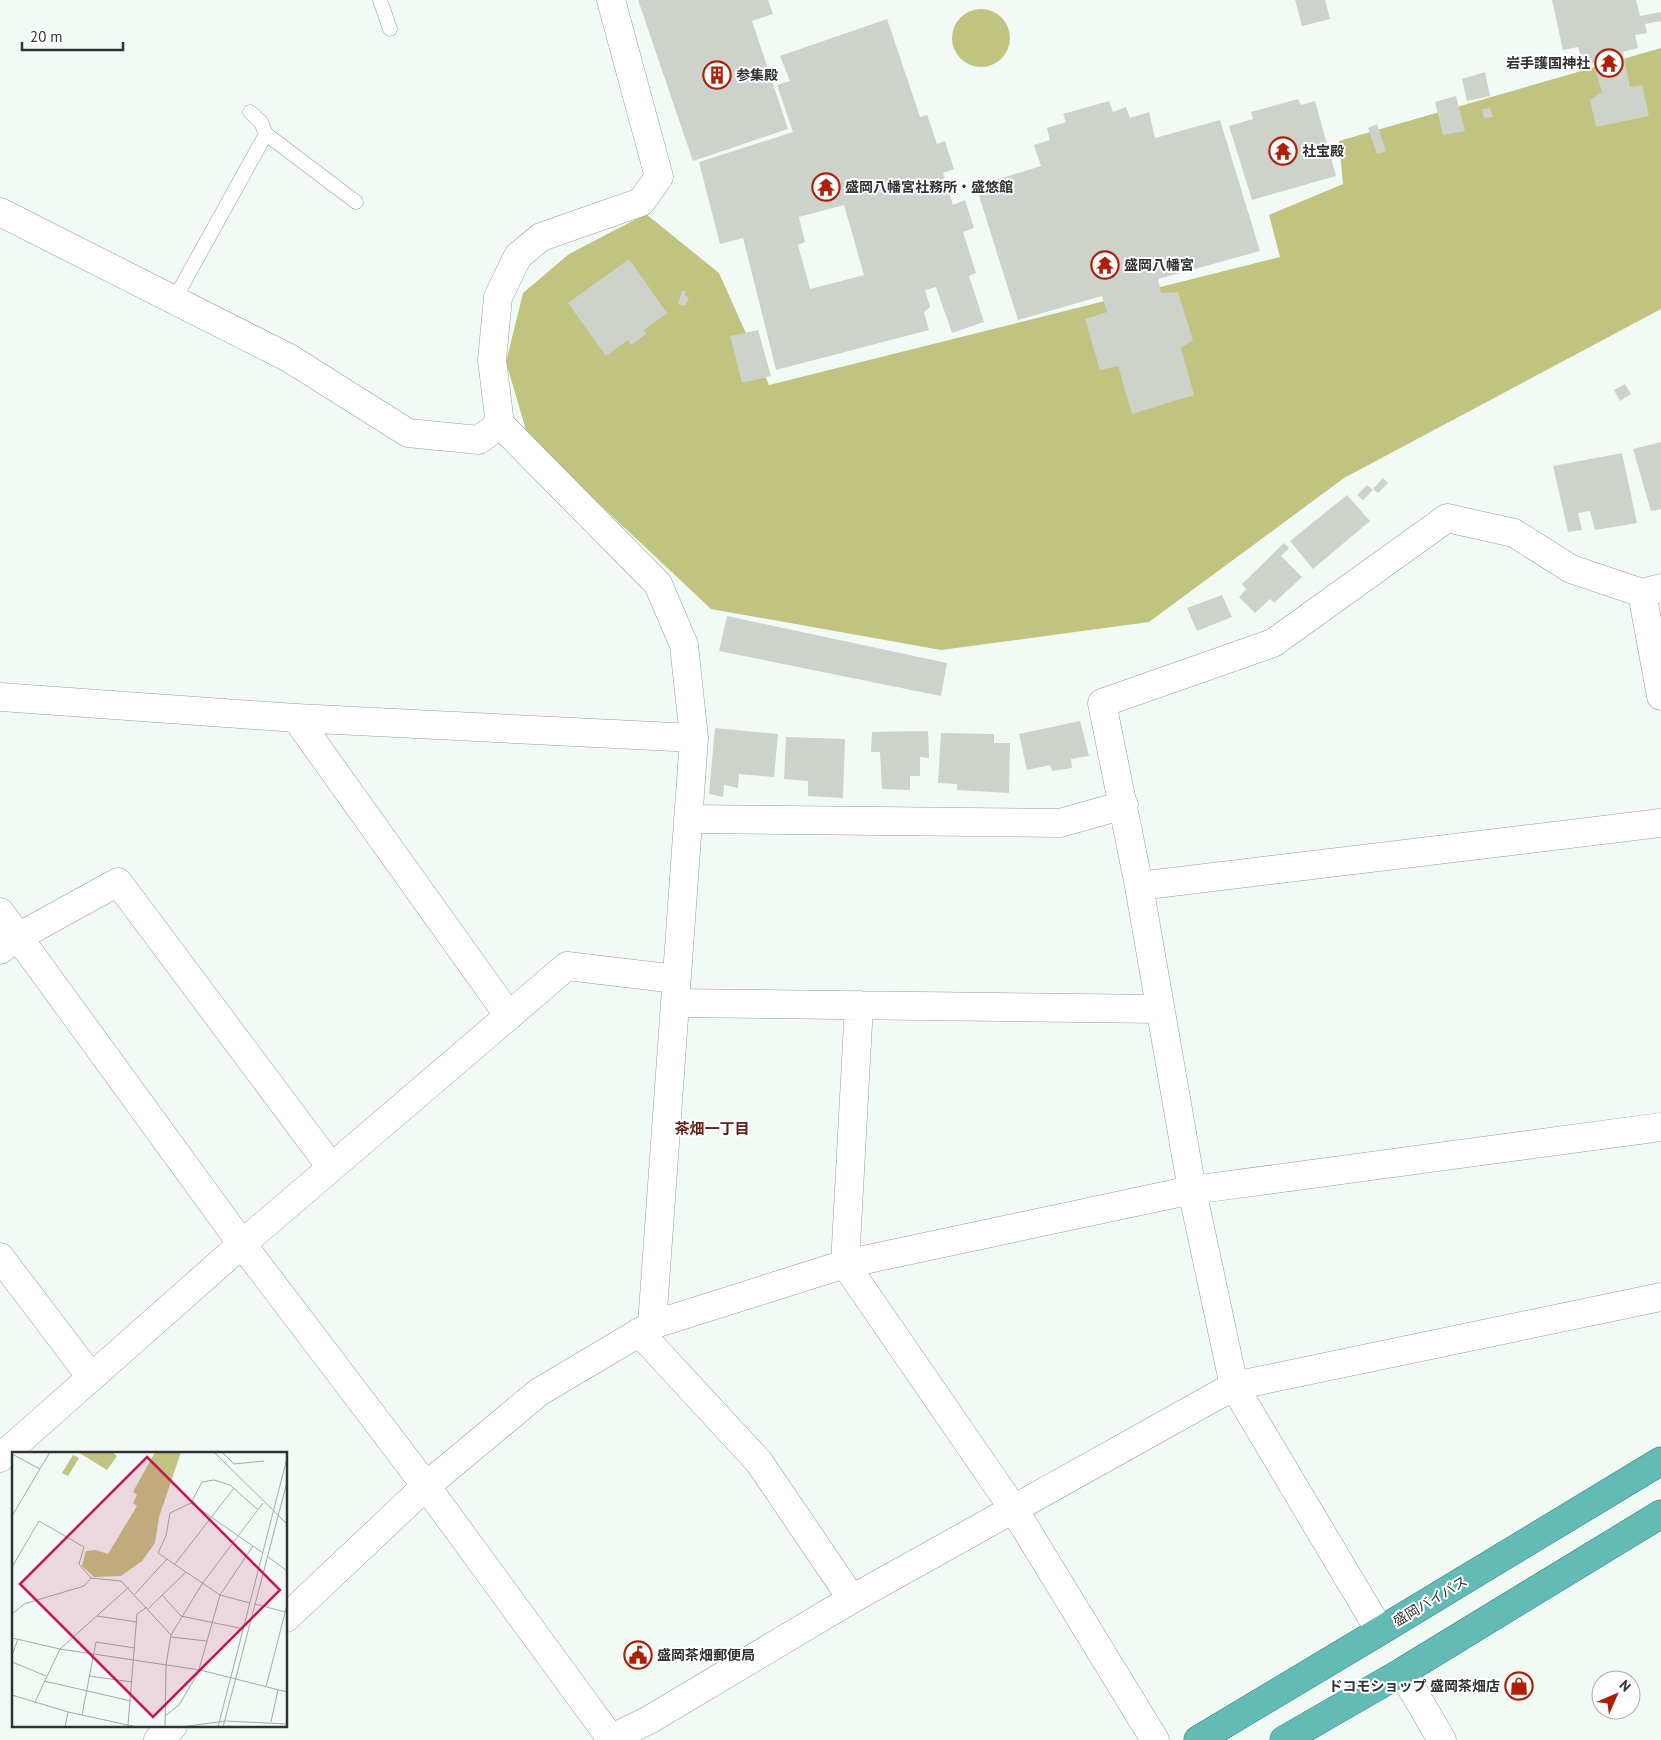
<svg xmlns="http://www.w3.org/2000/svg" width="1661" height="1740" viewBox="0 0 1661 1740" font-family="'PT Sans','Noto Sans JP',sans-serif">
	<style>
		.forest { fill: #c1c380 }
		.building { fill: #cdd2cb; fill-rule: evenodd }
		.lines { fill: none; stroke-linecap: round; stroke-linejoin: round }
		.service-casing { stroke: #969d99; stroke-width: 15 }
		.minor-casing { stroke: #969d99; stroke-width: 29 }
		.tertiary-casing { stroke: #969d99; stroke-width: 29 }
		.trunk-casing { stroke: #37807a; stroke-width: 29 }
		.service { stroke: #fff; stroke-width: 14 }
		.minor { stroke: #fff; stroke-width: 28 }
		.tertiary { stroke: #fff; stroke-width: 28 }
		.trunk { stroke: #62bbb4; stroke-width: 28 }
		.labels { text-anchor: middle; stroke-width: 4; stroke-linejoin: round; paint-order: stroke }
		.poi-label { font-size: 14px; font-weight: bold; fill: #303331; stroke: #fff; text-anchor: start }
		.street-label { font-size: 14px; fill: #303331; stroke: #fff }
		.neighbourhood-label { font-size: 15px; font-weight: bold; fill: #642015; stroke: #fff }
		.inset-road { fill: none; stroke: #a4aaa7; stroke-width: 1 }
		.view { fill: #c2185b; fill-opacity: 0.15; stroke: #c2185b; stroke-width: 2.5 }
		.inset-edge { fill: none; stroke: #303331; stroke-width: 2.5 }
	</style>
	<rect width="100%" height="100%" fill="#f2faf5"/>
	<path class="forest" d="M952 38a29 29 0 1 1 58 0a29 29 0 1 1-58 0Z
		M 1661,48 L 1661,309 L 1344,478 L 1149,622 L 941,650 L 711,609 L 528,437 L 506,362 L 523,293 L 569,254 L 646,214 L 719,273 L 769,385 L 1280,257 L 1269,215 L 1343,184 L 1339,141 Z"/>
	<path class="building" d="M 638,0 L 768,0 L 773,14 L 752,21 L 788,129 L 693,161 Z
		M 1295,0 L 1325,0 L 1330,19 L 1302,26 Z
		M 1552,0 L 1636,0 L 1640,16 L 1661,12 L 1661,21 L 1645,24 L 1647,33 L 1635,35 L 1638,48 L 1623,52 L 1630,87 L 1642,85 L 1649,116 L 1596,127 L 1590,100 L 1602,92 L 1593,62 L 1583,64 L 1578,47 L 1563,50 Z
		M 887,19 L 920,117 L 927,115 L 937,144 L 945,141 L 954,169 L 943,173 L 953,205 L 965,200 L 974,228 L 963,232 L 976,273 L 969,276 L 984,322 L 952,333 L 936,287 L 925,290 L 930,307 L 924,312 L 929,330 L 776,370 L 743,238 L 720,244 L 699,162 L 793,132 L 777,85 L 790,81 L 780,56 ZM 844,205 L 864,275 L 810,289 L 798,245 L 805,242 L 799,217 Z
		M 1485,72 L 1490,96 L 1467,101 L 1462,79 Z
		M 1456,96 L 1465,131 L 1443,135 L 1435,102 Z
		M 1298,99 L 1301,105 L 1315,101 L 1336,176 L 1252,200 L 1229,126 L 1253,119 L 1251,112 Z
		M 1109,101 L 1113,112 L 1126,107 L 1130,118 L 1149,112 L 1155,138 L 1220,120 L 1260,251 L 1158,279 L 1161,293 L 1178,292 L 1193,340 L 1181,348 L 1194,395 L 1132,414 L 1118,366 L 1100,370 L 1085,319 L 1107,312 L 1102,296 L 1018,320 L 976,186 L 1041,166 L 1034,145 L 1050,140 L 1047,128 L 1066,122 L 1063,114 Z
		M 1490,108 L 1493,117 L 1484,118 L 1482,109 Z
		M 1377,124 L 1386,151 L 1377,154 L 1368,128 Z
		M 629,259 L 667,313 L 644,330 L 646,334 L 631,345 L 628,340 L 606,356 L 568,303 Z
		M 682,291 L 686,291 L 685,295 L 689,298 L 685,306 L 678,304 Z
		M 758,330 L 771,376 L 742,383 L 730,336 Z
		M 1625,384 L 1631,394 L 1620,401 L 1614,390 Z
		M 1661,442 L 1661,509 L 1651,511 L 1633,449 Z
		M 1622,453 L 1637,523 L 1595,530 L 1590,511 L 1578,513 L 1582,530 L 1568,532 L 1553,466 Z
		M 1383,478 L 1388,483 L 1378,493 L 1373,489 Z
		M 1367,485 L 1373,490 L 1363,500 L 1357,495 Z
		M 1347,495 L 1370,521 L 1313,569 L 1290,541 Z
		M 1284,543 L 1289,548 L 1281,556 L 1302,577 L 1274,603 L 1270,599 L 1255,613 L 1239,597 L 1246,589 L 1242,584 Z
		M 1222,595 L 1232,617 L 1197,631 L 1187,608 Z
		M 727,616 L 947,663 L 941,696 L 719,651 Z
		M 1080,721 L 1089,756 L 1071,759 L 1072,768 L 1052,771 L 1050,765 L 1027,770 L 1019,734 Z
		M 715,728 L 778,734 L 774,777 L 739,774 L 738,788 L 724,785 L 723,797 L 709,794 Z
		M 928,731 L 929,758 L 920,757 L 920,776 L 910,776 L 910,790 L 882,789 L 880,752 L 871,752 L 872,732 Z
		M 941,733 L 994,734 L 994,743 L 1010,743 L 1009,793 L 957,790 L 957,784 L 938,783 Z
		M 786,737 L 845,739 L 843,798 L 808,796 L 808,781 L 784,779 Z"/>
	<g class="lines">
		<g class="service-casing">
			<path id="service" d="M 380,0 L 390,29
				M 250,112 L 261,122 L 266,134
				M 174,300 L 266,134 L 356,202"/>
		</g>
		<g class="minor-casing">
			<path id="minor" d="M 0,212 L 289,358 L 408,433 L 479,440 L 500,424 L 492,360 L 498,297 L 518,256 L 541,237 L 641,202 L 659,177 L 611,0
				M 500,424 L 658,584 L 684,645 L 694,738 L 652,1325
				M 1642,593 L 1661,696
				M 0,697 L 296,718 L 694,738
				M 296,718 L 509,1016
				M 688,819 L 1060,823 L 1124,805
				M 1139,886 L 1661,823
				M 0,950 L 18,937 L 118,882 L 331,1167
				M 675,1003 L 1160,1009
				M 859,1005 L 845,1264 L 1013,1508 L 1155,1740
				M 0,1257 L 91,1377
				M 639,1332 L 759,1462 L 852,1599
				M 0,1458 L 242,1244 L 567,966 L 676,979
				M 286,1618 L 426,1486
				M 1380,1631 L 1234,1386 L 1192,1190 L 1139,886 L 1102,703 L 1273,643 L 1447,518 L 1514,533 L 1571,569 L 1642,593 L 1661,588
				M 158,1740 L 173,1726
				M 608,1740 L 649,1720 L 852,1599 L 1234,1386 L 1661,1297"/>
		</g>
		<g class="tertiary-casing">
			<path id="tertiary" d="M 0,912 L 242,1244 L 426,1486 L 612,1740
				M 426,1486 L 539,1392 L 652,1325 L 845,1264 L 1192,1190 L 1661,1127
				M 1402,1672 L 1442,1740"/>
		</g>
		<g class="trunk-casing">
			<path id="trunk" d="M 1198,1740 L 1380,1631 L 1661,1461
				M 1284,1740 L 1402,1672 L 1661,1514"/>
		</g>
		<use href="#service" class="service"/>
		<use href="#minor" class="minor"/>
		<use href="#tertiary" class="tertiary"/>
		<use href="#trunk" class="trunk"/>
	</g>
	<defs>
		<g id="temple-ring" transform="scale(1.4375)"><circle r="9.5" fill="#fff" stroke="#ad1f07" stroke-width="1.5"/><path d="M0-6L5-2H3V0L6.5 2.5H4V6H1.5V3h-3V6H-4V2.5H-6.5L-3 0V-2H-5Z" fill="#ad1f07"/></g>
		<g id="building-ring" transform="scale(1.4375)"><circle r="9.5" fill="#fff" stroke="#ad1f07" stroke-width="1.5"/><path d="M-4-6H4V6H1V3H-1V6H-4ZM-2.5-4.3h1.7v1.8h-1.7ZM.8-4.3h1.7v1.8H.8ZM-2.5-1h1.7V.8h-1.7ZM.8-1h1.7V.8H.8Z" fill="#ad1f07"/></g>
		<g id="civic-ring" transform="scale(1.4375)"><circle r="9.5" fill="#fff" stroke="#ad1f07" stroke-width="1.5"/><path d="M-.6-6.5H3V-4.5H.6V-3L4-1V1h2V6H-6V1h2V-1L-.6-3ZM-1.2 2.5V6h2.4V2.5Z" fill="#ad1f07"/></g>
		<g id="shop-ring" transform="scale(1.4375)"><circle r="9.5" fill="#fff" stroke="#ad1f07" stroke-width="1.5"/><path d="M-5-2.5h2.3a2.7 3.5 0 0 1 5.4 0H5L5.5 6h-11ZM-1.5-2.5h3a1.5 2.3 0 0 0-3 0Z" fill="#ad1f07"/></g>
	</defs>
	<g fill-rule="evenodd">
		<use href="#temple-ring" x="1609" y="63"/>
		<use href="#building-ring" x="717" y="75"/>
		<use href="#temple-ring" x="1283" y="151"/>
		<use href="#temple-ring" x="826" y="187"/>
		<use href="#temple-ring" x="1105" y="265"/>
		<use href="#civic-ring" x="638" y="1655"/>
		<use href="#shop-ring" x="1519" y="1686"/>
	</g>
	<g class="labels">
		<g class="poi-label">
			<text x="1590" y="68" text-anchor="end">岩手護国神社</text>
			<text x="736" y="80">参集殿</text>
			<text x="1302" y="156">社宝殿</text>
			<text x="845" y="192">盛岡八幡宮社務所・盛悠館</text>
			<text x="1124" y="270">盛岡八幡宮</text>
			<text x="657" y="1660">盛岡茶畑郵便局</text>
			<text x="1500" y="1691" text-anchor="end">ドコモショップ 盛岡茶畑店</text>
		</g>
		<g class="street-label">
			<text transform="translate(1430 1601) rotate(-31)" y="5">盛岡バイパス</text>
		</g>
		<g class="neighbourhood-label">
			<text x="712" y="1134">茶畑一丁目</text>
		</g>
	</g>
	<g transform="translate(12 1452)">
		<rect width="275" height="275" fill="#f2faf5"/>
		<path d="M 66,0 L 100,0 L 105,4 L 95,18 ZM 143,0 L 169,0 L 147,65 L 143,91 L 130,109 L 109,124 L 82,125 L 70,114 L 74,99 L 84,98 L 96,102 L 125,54 L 121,51 L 125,43 L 121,40 ZM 61,3 L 67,6 L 56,24 L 50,21 Z" fill="#c1c380"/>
		<path class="inset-road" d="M 202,0 L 275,72M 210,0 L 222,12 L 252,9M 0,2 L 28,17M 179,51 L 251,101M 0,64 L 38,0M 255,104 L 275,119M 163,112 L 222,36M 0,115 L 27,69 L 72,95 L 67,112 L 79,126 L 72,134 L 12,152 L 0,162M 79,126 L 109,129 L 159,183M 123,142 L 155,107M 150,143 L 169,164 L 232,177M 238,151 L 208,143 L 146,101 L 154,84 L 158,61 L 179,51 L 190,30 L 202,28 L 218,33 L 245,57M 243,152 L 273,160M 136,157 L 174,120M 85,164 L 125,170M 159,185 L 195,189M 0,186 L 48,197 L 188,218 L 275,240M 0,203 L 6,187M 0,210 L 34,224M 77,224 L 120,230M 32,229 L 119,249M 254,235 L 275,153M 0,243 L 56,260 L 125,275M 23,250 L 48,197 L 117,135M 70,263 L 84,190 L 123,196M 153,264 L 167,253 L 186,221 L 208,143 L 241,94M 259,270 L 266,238M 116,273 L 125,162 L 135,155M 53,275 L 56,260M 153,275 L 154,213 L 159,183 L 190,132 L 251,51M 170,275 L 213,269 L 275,272M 206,275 L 275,6M 211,275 L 275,30"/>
		<path class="view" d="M 135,5 L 268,138 L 141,265 L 8,132 Z"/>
		<rect width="275" height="275" class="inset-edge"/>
	</g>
	<g transform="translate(1616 1695) rotate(45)"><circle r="24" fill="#ffffff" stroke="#acadad"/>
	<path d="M0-4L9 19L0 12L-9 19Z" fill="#ad1f07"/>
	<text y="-8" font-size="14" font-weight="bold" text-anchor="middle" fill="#303331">N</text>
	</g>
	<path d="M22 42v8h101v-8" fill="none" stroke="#303331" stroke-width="2.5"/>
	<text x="30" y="42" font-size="15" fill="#303331" stroke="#ffffff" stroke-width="4" paint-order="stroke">20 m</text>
</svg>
